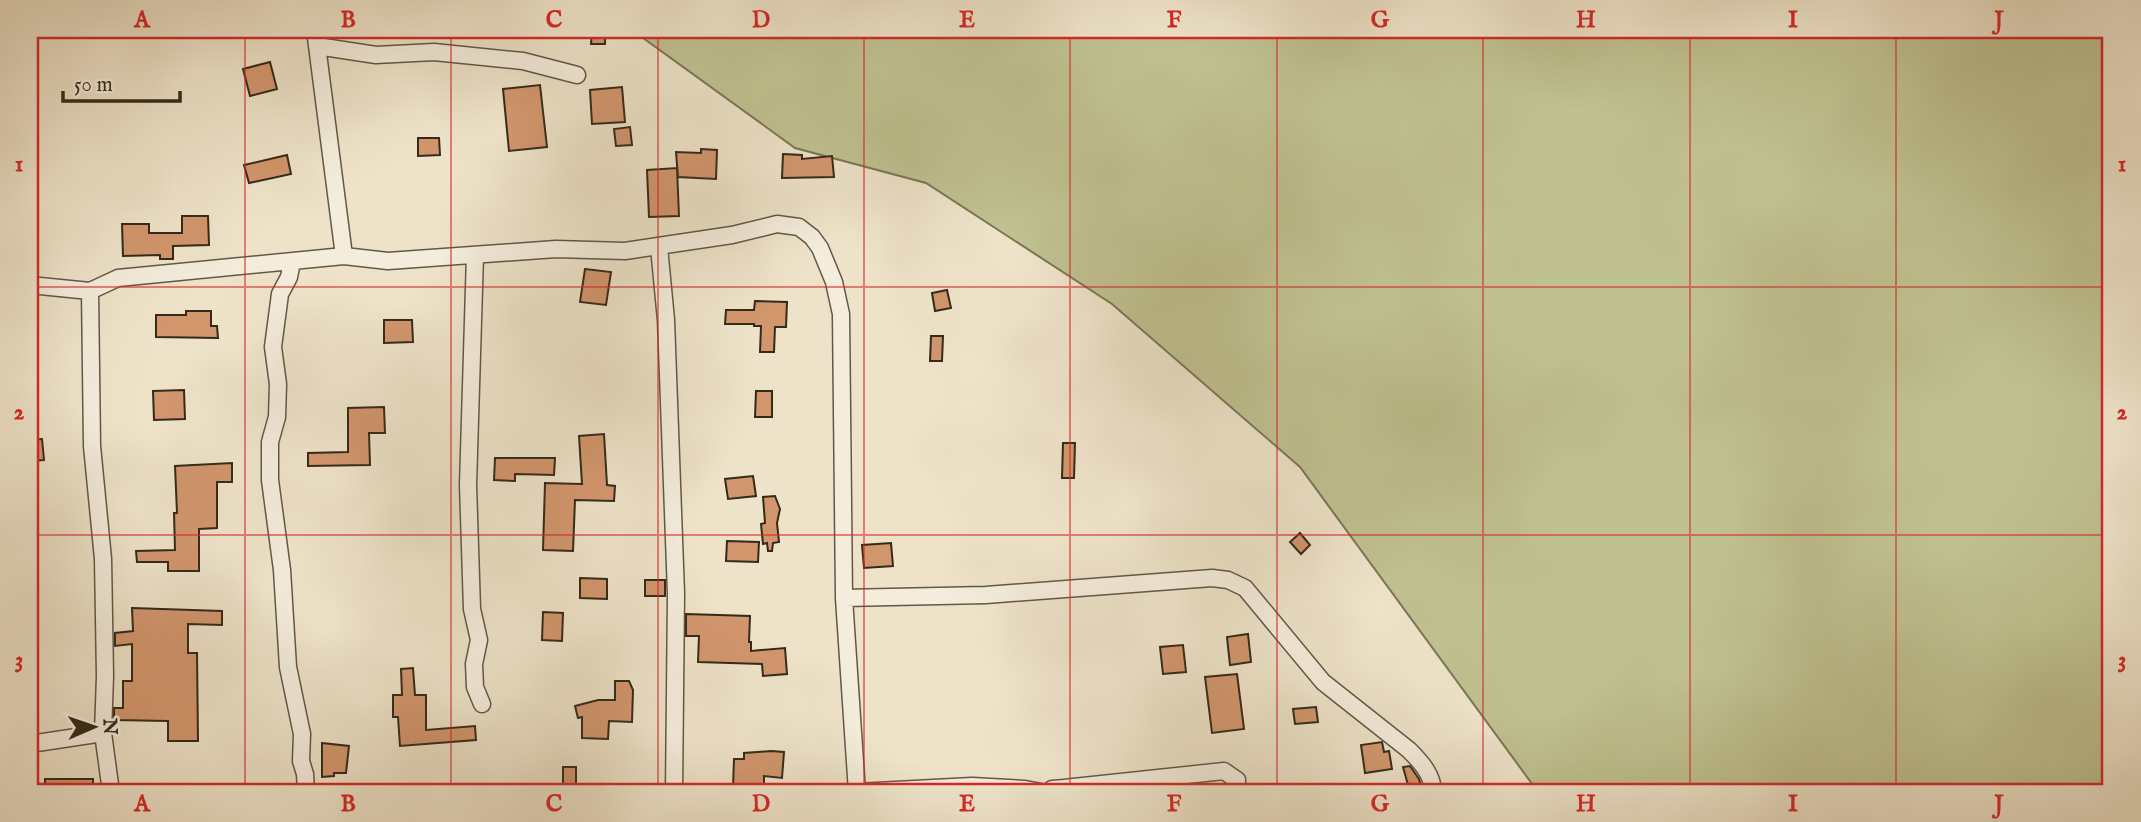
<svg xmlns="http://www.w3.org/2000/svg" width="2141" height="822" viewBox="0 0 2141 822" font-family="'IM FELL English',serif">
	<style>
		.green { fill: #c0c191; stroke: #7a7656; stroke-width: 2 }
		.building { fill: #d2966d; stroke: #342a1b; stroke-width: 2 }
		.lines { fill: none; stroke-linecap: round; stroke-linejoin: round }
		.street-casing { stroke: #625846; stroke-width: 19 }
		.street { stroke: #f4eddc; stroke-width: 16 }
		.grid { fill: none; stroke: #d62828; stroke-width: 2; stroke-opacity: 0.55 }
		.neatline { fill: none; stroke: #d62828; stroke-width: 2.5 }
		.grid-label { font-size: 23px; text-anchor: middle; font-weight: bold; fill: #d62828 }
	</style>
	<rect width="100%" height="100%" fill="#eee3c9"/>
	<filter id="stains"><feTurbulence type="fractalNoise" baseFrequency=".00286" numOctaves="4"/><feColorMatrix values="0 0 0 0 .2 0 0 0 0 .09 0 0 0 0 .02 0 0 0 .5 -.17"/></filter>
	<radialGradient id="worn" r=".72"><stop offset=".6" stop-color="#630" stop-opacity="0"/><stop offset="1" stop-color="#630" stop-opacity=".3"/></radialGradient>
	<path class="green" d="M 632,30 L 2111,30 L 2111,792 L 1538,792 L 1300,467 L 1112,304 L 926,183 L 795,148 Z"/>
	<path class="building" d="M 592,30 L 605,30 L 605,44 L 591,44 Z
		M 270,62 L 277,89 L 250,96 L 243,69 Z
		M 540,85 L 547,147 L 509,151 L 503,89 Z
		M 622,87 L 625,122 L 592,124 L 590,90 Z
		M 630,127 L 632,145 L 616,146 L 614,129 Z
		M 418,138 L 439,138 L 440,155 L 418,156 Z
		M 701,149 L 717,150 L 716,179 L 678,177 L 676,152 L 701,153 Z
		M 783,154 L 802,155 L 802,159 L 832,156 L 834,177 L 782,178 Z
		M 287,155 L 291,174 L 249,183 L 244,165 Z
		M 677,168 L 679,216 L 649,217 L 647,170 Z
		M 182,216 L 208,216 L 209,245 L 173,246 L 173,259 L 160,259 L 160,255 L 123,256 L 122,224 L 149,224 L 149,233 L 182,233 Z
		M 585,269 L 611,272 L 606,305 L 580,302 Z
		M 947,290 L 951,308 L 935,311 L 932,293 Z
		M 755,301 L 787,302 L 786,327 L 775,327 L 774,352 L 760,352 L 761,326 L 754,326 L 754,324 L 725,324 L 726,310 L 754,310 Z
		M 186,311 L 211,311 L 211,326 L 217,326 L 218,338 L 156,337 L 156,315 L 186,315 Z
		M 384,320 L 412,320 L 413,342 L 384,343 Z
		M 931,336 L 943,336 L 942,361 L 930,361 Z
		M 184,390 L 185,419 L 154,420 L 153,391 Z
		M 756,391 L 772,391 L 772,417 L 755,417 Z
		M 384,407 L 385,433 L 369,433 L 370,465 L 308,466 L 308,453 L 348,452 L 348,408 Z
		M 604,434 L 607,485 L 615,486 L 614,501 L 575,500 L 573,551 L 543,550 L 545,483 L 582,484 L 579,436 Z
		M 42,439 L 44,460 L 30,461 L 30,440 Z
		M 1063,443 L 1075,443 L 1074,478 L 1062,478 Z
		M 495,458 L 555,458 L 554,475 L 515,474 L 515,481 L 494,480 Z
		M 232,463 L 232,482 L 217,482 L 217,528 L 199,529 L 199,571 L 168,571 L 168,562 L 137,562 L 136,551 L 175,550 L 174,513 L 177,513 L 175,466 Z
		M 753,476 L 756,496 L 728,499 L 725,479 Z
		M 775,496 L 780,509 L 777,523 L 779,542 L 773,543 L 772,551 L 768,551 L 767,543 L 763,544 L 761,524 L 765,523 L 763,497 Z
		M 1300,533 L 1310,545 L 1301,554 L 1290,542 Z
		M 727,541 L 759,542 L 758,562 L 726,561 Z
		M 891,543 L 893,566 L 864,568 L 862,545 Z
		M 580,578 L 607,579 L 607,599 L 580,598 Z
		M 645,580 L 665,580 L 665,596 L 645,596 Z
		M 132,608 L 222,611 L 222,625 L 188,624 L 188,653 L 197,653 L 198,741 L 168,741 L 168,721 L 114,720 L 114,708 L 123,708 L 123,681 L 132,681 L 132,644 L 115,646 L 115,633 L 133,631 Z
		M 543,612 L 563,613 L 562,641 L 542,640 Z
		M 686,614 L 750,616 L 749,642 L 751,642 L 751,651 L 785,648 L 787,674 L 763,676 L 762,664 L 698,662 L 699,636 L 686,636 Z
		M 1248,634 L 1251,662 L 1230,665 L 1227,637 Z
		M 1183,645 L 1186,672 L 1163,674 L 1160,647 Z
		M 413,668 L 415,695 L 426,695 L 426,730 L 475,726 L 476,740 L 400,746 L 398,717 L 393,717 L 393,695 L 402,695 L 401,669 Z
		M 1237,674 L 1244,729 L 1212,733 L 1205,677 Z
		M 615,681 L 629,681 L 633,690 L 632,722 L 609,721 L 608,739 L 582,738 L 582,717 L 578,718 L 575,706 L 598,700 L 615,700 Z
		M 1316,707 L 1318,722 L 1295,724 L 1293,709 Z
		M 1382,742 L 1384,752 L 1389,751 L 1392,769 L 1365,773 L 1361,745 Z
		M 322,743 L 349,746 L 346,773 L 334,773 L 334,776 L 322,777 Z
		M 771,751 L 784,752 L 782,778 L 764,776 L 764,787 L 733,787 L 734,759 L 744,759 L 744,753 Z
		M 1410,766 L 1419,779 L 1422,790 L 1410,792 L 1403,767 Z
		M 563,767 L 576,767 L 576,792 L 563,792 Z
		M 45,779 L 93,779 L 93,792 L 45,792 Z"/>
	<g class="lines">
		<g class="street-casing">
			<path id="street" d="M 315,30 L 344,256
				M 317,46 L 376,55 L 434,52 L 523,61 L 577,75
				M 659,247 L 666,320 L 676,594 L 674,792
				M 475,255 L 468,485 L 472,609 L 479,640 L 474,664 L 475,687 L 482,704
				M 292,262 L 289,277 L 280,294 L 273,347 L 278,384 L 277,417 L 270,442 L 270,480 L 282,570 L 288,667 L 302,734 L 301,761 L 305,774 L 306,792
				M 30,285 L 90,291 L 118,278 L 344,256 L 388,261 L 556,249 L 625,251 L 732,235 L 777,224 L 799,227 L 812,237 L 820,248 L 834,282 L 841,314 L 844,598 L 857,792
				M 90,291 L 92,446 L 103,559 L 105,676 L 103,733 L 111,792
				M 844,598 L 986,595 L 1212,578 L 1228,580 L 1245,588 L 1323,682 L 1409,750 C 1421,762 1433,775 1433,792
				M 30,744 L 103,733
				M 857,792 L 972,786 L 1025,789 L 1041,792
				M 1050,792 L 1052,789 L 1064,788 L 1224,771 L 1237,780 L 1237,792"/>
		</g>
		<use href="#street" class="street"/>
	</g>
	<path class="grid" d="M 245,30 L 245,792M 451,30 L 451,792M 658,30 L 658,792M 864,30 L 864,792M 1070,30 L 1070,792M 1277,30 L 1277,792M 1483,30 L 1483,792M 1690,30 L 1690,792M 1896,30 L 1896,792M 30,287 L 2111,287M 30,535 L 2111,535"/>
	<rect width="2141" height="822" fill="none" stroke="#eee3c9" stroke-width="77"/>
	<g transform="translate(94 727) rotate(88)" stroke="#f4eddc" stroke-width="5" paint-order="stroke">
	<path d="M0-5L12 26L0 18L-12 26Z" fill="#342a1b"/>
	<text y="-10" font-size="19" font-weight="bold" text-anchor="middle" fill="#342a1b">N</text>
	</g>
	<path d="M63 91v10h117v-10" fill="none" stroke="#342a1b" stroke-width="3.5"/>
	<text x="74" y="91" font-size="21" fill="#342a1b" stroke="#f4eddc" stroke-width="5" paint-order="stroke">50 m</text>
	<rect x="38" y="38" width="2064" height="746" class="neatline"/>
	<g class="grid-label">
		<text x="142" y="27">A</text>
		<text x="348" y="27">B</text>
		<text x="554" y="27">C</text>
		<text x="761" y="27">D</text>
		<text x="967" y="27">E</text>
		<text x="1174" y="27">F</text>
		<text x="1380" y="27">G</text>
		<text x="1586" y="27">H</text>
		<text x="1793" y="27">I</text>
		<text x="1999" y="27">J</text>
		<text x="19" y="171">1</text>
		<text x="2122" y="171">1</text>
		<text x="19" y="419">2</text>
		<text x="2122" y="419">2</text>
		<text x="19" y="667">3</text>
		<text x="2122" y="667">3</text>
		<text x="142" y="811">A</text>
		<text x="348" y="811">B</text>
		<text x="554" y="811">C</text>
		<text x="761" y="811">D</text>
		<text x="967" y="811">E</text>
		<text x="1174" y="811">F</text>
		<text x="1380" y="811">G</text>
		<text x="1586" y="811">H</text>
		<text x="1793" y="811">I</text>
		<text x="1999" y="811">J</text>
	</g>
	<rect width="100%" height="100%" filter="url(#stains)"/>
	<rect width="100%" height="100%" fill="url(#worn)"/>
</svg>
